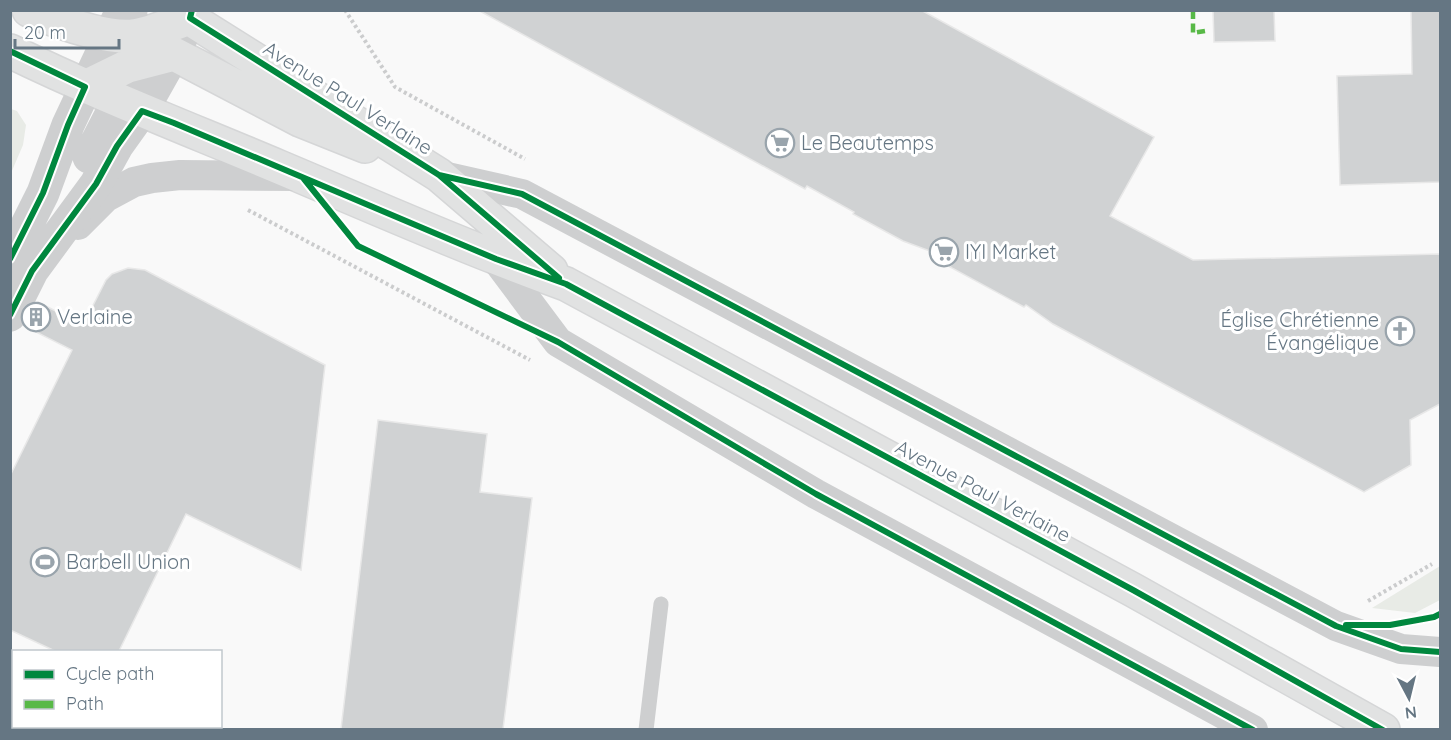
<svg xmlns="http://www.w3.org/2000/svg" width="1451" height="740" viewBox="0 0 1451 740" font-family="Quicksand,sans-serif">
	<style>
		.green { fill: #e8ebe6 }
		.building { fill: #d0d2d3; stroke: #e8e8e8; stroke-width: 1.5 }
		.lines { fill: none; stroke-linecap: round; stroke-linejoin: round }
		.secondary-casing { stroke: #d5d6d7; stroke-width: 36 }
		.path { stroke: #cbcccd; stroke-width: 4; stroke-dasharray: 3 3; stroke-linecap: butt }
		.service { stroke: #cecfd0; stroke-width: 15 }
		.minor { stroke: #cecfd0; stroke-width: 30 }
		.tertiary { stroke: #cecfd0; stroke-width: 33 }
		.secondary { stroke: #e1e2e2; stroke-width: 33 }
		.quiet { stroke: #58b947; stroke-width: 4.5; stroke-dasharray: 9 4.5; stroke-linecap: butt }
		.cycleway-casing { stroke: #fff; stroke-width: 10 }
		.cycleway { stroke: #00873e; stroke-width: 6 }
		.labels { text-anchor: middle; stroke-width: 6; stroke-linejoin: round; paint-order: stroke }
		.street-label { font-size: 20px; fill: #657683; stroke: #fff }
		.poi-label { font-size: 20px; fill: #657683; stroke: #fff; text-anchor: start }
	</style>
	<rect width="100%" height="100%" fill="#f9f9f9"/>
	<path class="green" d="M 11,109 L 17,111 L 26,125 L 23,145 L 11,173 Z
		M 1440,566 L 1440,600 L 1415,613 L 1372,608 Z"/>
	<path class="building" d="M 478,10 L 921,10 L 1154,137 L 1110,216 L 1193,260 L 1440,254 L 1440,404 L 1410,420 L 1411,465 L 1364,492 L 1053,324 L 1026,305 L 1024,307 L 950,267 L 954,260 L 903,241 L 853,214 L 854,212 L 807,186 L 805,189 Z
		M 1213,10 L 1274,10 L 1275,41 L 1214,42 Z
		M 1411,10 L 1440,10 L 1440,182 L 1340,185 L 1337,76 L 1412,74 Z
		M 128,268 L 145,270 L 325,365 L 301,570 L 186,514 L 119,651 L 55,651 L 10,630 L 10,476 L 72,350 L 26,327 L 38,302 L 83,325 L 106,280 L 112,274 Z
		M 378,420 L 487,434 L 480,492 L 532,498 L 503,729 L 341,729 Z"/>
	<g class="lines">
		<g class="secondary-casing">
			<path id="secondary" d="M 29,10 C 56,21 103,38 132,36 C 152,34 171,24 190,18
				M 176,10 L 439,175 L 551,271
				M 10,51 C 98,94 189,129 279,167 C 374,207 469,249 566,284 L 1133,590 L 1383,730
				M 85,87 L 128,66 L 174,54 L 300,120 L 365,146"/>
		</g>
		<path class="path" d="M 345,10 L 395,87 L 525,159
			M 248,210 L 530,360
			M 1368,601 L 1432,564"/>
		<path class="service" d="M 646,730 L 661,604"/>
		<path class="minor" d="M 439,175 L 522,194 L 1336,626 L 1401,649 L 1440,652
			M 78,225 L 106,197 L 134,182 L 152,178 L 180,175 L 296,176
			M 496,259 L 558,342 L 816,494 L 1253,730"/>
		<path class="tertiary" d="M 89,157 L 118,101 L 128,66 L 131,10
			M 10,259 L 43,193 L 68,125 L 122,10
			M 10,315 L 32,271 L 96,184 L 117,146 L 142,111 L 174,54 L 183,34"/>
		<use href="#secondary" class="secondary"/>
		<path class="quiet" d="M 1193,10 L 1193,33 L 1205,31"/>
		<g class="cycleway-casing">
			<path id="cycleway" d="M 192,10 L 190,18 L 439,175 L 559,278
				M 10,51 L 85,87 L 68,125 L 43,193 L 10,259
				M 439,175 L 522,194 L 1336,626 L 1401,649 L 1440,652
				M 304,179 L 358,246 L 558,342 L 816,494 L 1253,730
				M 10,315 L 32,271 L 96,184 L 117,146 L 142,111 L 174,123 L 496,259 L 566,284 L 1133,590 L 1383,730
				M 1346,625 L 1390,625 L 1434,617 L 1440,614"/>
		</g>
		<use href="#cycleway" class="cycleway"/>
	</g>
	<defs>
		<g id="supermarket-ring" transform="scale(1.5)"><circle r="9.5" fill="#fff" stroke="#99a4ac" stroke-width="1.5"/><path d="M-6-5.5h2.5l.6 2H6L4.5 2H-2.5L-4.4-4H-6ZM-1.5 3.2a1.3 1.3 0 1 0 .1 0ZM3 3.2a1.3 1.3 0 1 0 .1 0Z" fill="#99a4ac"/></g>
		<g id="building-ring" transform="scale(1.5)"><circle r="9.5" fill="#fff" stroke="#99a4ac" stroke-width="1.5"/><path d="M-4-6H4V6H1V3H-1V6H-4ZM-2.5-4.3h1.7v1.8h-1.7ZM.8-4.3h1.7v1.8H.8ZM-2.5-1h1.7V.8h-1.7ZM.8-1h1.7V.8H.8Z" fill="#99a4ac"/></g>
		<g id="church-ring" transform="scale(1.5)"><circle r="9.5" fill="#fff" stroke="#99a4ac" stroke-width="1.5"/><path d="M-1.2-6h2.4v3.5h3.3v2.4h-3.3V6h-2.4V-.1h-3.3v-2.4h3.3Z" fill="#99a4ac"/></g>
		<g id="stadium-ring" transform="scale(1.5)"><circle r="9.5" fill="#fff" stroke="#99a4ac" stroke-width="1.5"/><path d="M0-5a6.5 5 0 1 0 0 10a6.5 5 0 1 0 0-10ZM-3.5-1.8h7v3.6h-7Z" fill="#99a4ac"/></g>
	</defs>
	<g fill-rule="evenodd">
		<use href="#supermarket-ring" x="780" y="143"/>
		<use href="#supermarket-ring" x="944" y="252"/>
		<use href="#building-ring" x="36" y="317"/>
		<use href="#church-ring" x="1400" y="331"/>
		<use href="#stadium-ring" x="45" y="562"/>
	</g>
	<g class="labels">
		<g class="street-label">
			<text transform="translate(348 98) rotate(32)" y="7">Avenue Paul Verlaine</text>
			<text transform="translate(983 491) rotate(28)" y="7">Avenue Paul Verlaine</text>
		</g>
		<g class="poi-label">
			<text x="801" y="150">Le Beautemps</text>
			<text x="965" y="259">IYI Market</text>
			<text x="57" y="324">Verlaine</text>
			<text x="1379" y="327" text-anchor="end">Église Chrétienne<tspan x="1379" dy="23">Évangélique</tspan></text>
			<text x="66" y="569">Barbell Union</text>
		</g>
	</g>
	<rect width="1451" height="740" fill="none" stroke="#657683" stroke-width="24"/>
	<rect x="12" y="650" width="210" height="78" fill="#ffffff" stroke="#c1c8cd" stroke-width="1.5"/>
	<rect x="24" y="670" width="30" height="9" fill="#00873e" stroke="#c1c8cd" stroke-width="1.5"/>
	<text x="66" y="680" font-size="18" fill="#657683">Cycle path</text>
	<rect x="24" y="700" width="30" height="9" fill="#58b947" stroke="#c1c8cd" stroke-width="1.5"/>
	<text x="66" y="710" font-size="18" fill="#657683">Path</text>
	<g transform="translate(1409 698) rotate(173)" stroke="#ffffff" stroke-width="4.5" paint-order="stroke">
	<path d="M0-4.5L10 22L0 15L-10 22Z" fill="#657683"/>
	<text y="-9" font-size="16" font-weight="bold" text-anchor="middle" fill="#657683">N</text>
	</g>
	<path d="M15 39v9h104v-9" fill="none" stroke="#657683" stroke-width="3"/>
	<text x="24" y="39" font-size="18" fill="#657683" stroke="#ffffff" stroke-width="4.5" paint-order="stroke">20 m</text>
</svg>
